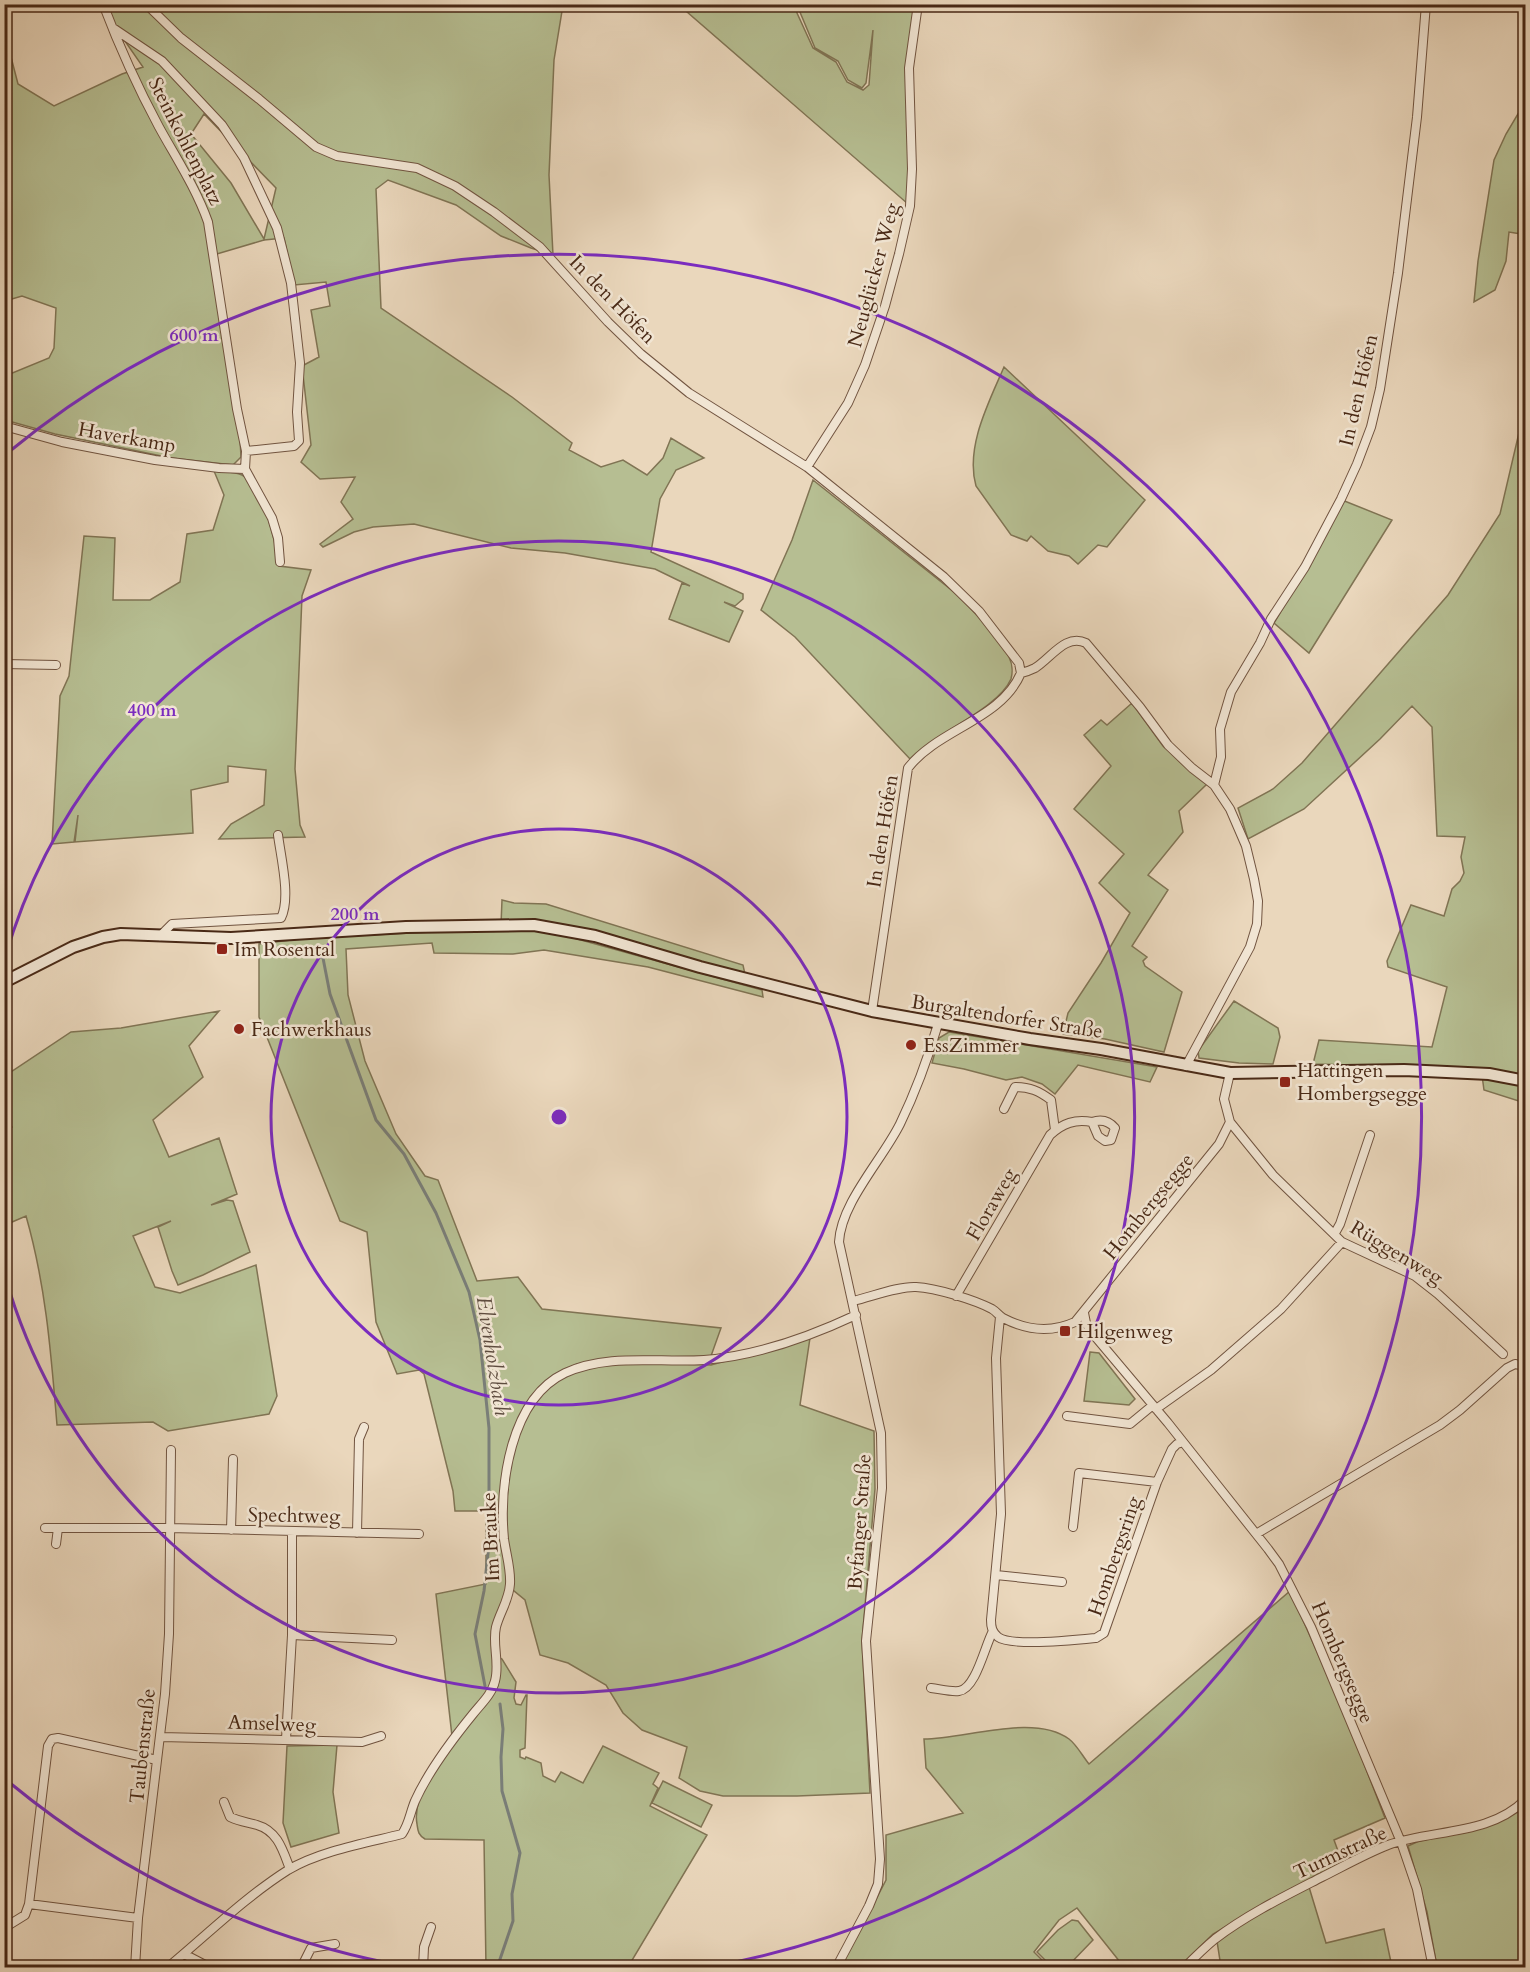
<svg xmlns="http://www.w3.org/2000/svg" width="1530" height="1972" viewBox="0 0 1530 1972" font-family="Cardo,serif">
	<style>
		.green { fill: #b6be92; stroke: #807454; stroke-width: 1.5; fill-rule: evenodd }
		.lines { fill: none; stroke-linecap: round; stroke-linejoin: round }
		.stream { stroke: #7a7e78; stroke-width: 3 }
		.minor-casing { stroke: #715440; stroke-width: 10 }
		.secondary-casing { stroke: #492916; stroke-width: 14 }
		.minor { stroke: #f1e5d3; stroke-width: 8 }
		.secondary { stroke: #f1e5d3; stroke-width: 10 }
		.ring { fill: none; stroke: #7b2cbf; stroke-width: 3 }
		.poi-dot { fill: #8f2418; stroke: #f1e5d3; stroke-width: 2 }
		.labels { text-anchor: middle; stroke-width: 5; stroke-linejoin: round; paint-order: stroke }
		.street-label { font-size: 20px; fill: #492916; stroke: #f1e5d3 }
		.poi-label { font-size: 20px; fill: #492916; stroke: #f1e5d3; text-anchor: start }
		.water-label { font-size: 21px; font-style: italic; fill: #5e4c3f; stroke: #f1e5d3 }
		.centre { fill: #7b2cbf; stroke: #f1e5d3; stroke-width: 3 }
		.ring-label { font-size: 18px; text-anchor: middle; font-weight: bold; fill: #7b2cbf; stroke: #f1e5d3; stroke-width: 5; stroke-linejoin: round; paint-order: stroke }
	</style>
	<rect width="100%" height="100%" fill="#ead7bc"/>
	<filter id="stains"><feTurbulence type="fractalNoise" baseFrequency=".00333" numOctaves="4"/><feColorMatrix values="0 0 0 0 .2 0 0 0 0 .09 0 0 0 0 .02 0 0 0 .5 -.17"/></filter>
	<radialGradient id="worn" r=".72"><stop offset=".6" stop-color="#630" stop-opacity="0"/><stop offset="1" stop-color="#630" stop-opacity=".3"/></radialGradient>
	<path class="green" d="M 100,5 L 563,5 L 554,60 L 549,175 L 553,255 L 531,248 L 501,236 L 456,205 L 388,180 L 376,189 L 381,308 L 512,397 L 572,443 L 569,450 L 601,467 L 623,460 L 647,475 L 663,458 L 671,438 L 704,458 L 676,470 L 660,499 L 651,552 L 743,594 L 743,599 L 735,606 L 724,602 L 743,611 L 729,642 L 669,619 L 682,583 L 690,586 L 655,569 L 565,553 L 511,548 L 414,524 L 373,527 L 354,532 L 323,547 L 320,544 L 353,519 L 341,502 L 355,477 L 320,479 L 301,462 L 311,445 L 302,366 L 319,357 L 311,310 L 330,306 L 326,282 L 294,285 L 284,238 L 264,240 L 210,256 L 240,439 L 241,457 L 233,465 L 171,458 L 55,434 L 5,420 L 5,376 L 49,358 L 54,348 L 56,308 L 22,296 L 5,301 L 4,30 L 18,84 L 54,106 L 122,74 L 143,67 ZM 204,114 L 276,188 L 264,239 L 231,183 L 191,134 Z
		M 679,5 L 796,5 L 797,13 L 813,48 L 836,62 L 847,82 L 863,90 L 869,85 L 873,30 L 866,83 L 862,88 L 848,80 L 838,61 L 815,48 L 797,5 L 915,5 L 912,26 L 908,204 Z
		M 1525,102 L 1525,262 L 1521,234 L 1509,232 L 1506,261 L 1495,290 L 1474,302 L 1478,261 L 1494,160 L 1506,134 Z
		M 1004,367 L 1145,500 L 1107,547 L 1098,545 L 1078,564 L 1069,556 L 1048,551 L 1031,536 L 1027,541 L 1011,535 L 976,486 C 965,447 989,402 1004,367 Z
		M 1525,407 L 1525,1103 L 1484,1090 L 1481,1068 L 1313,1064 L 1319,1040 L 1432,1047 L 1447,987 L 1388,967 L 1387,961 L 1411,905 L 1444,916 L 1452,889 L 1460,881 L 1464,873 L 1461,857 L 1465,837 L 1437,836 L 1432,727 L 1412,706 L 1380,739 L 1304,809 L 1248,839 L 1238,808 L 1273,789 L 1302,763 L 1448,595 L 1500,514 Z
		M 214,471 C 222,472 234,471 242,475 C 263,485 276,544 279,566 L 311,570 L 302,596 L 295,769 L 300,825 L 305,837 L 219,839 L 231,824 L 264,805 L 266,770 L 228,766 L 228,782 L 191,790 L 193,833 L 75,842 L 78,815 L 74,842 L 52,844 L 60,696 L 69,676 L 84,536 L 115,538 L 113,600 L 150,600 L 180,582 L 187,534 L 213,530 L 224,495 Z
		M 813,480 L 959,596 C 975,613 998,637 1009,657 C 1012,663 1013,672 1011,679 C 998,709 934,734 910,759 L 795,637 L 761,610 L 792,540 Z
		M 1342,500 L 1392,520 L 1309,653 L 1274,623 L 1319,547 Z
		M 1132,703 L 1163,746 L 1207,784 L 1179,811 L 1183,832 L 1148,875 L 1168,890 L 1132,946 L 1147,957 L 1143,961 L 1145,966 L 1182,992 L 1164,1052 L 1105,1039 L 1063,1034 L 1068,1013 L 1101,963 L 1130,913 L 1099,883 L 1124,854 L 1074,809 L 1111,766 L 1084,735 L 1101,720 L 1107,725 Z
		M 502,900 L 514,903 L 546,904 L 743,965 L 746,979 L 596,935 L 501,925 Z
		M 534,927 L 762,990 L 763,997 L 648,967 L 544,950 L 513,954 L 434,953 L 432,943 L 346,949 L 348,995 L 365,1061 L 396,1134 L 425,1176 L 438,1180 L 477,1281 L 518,1277 L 542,1309 L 721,1328 L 711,1356 L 611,1358 L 577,1364 L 546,1382 L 528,1407 L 502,1485 L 507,1574 L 506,1593 L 492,1635 L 494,1672 L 488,1691 L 452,1736 L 436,1594 L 486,1584 L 486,1511 L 455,1511 L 453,1491 L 424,1374 L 419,1370 L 397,1374 L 376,1322 L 367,1232 L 340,1221 L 259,1017 L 259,944 L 307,938 Z
		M 1234,1001 L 1278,1028 L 1280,1037 L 1273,1064 L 1239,1063 L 1199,1058 L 1198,1051 Z
		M 219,1011 L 189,1046 L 203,1077 L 153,1120 L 169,1157 L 219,1138 L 237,1194 L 211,1205 L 227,1200 L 233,1201 L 250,1252 L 203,1275 L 178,1285 L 172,1271 L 158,1227 L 171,1221 L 133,1236 L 155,1287 L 180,1293 L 256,1265 L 277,1396 L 269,1414 L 168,1431 L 153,1422 L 57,1425 C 51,1353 46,1286 26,1216 L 5,1225 L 5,1133 L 12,1127 L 5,1116 L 5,1076 L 71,1032 L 121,1028 Z
		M 949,1032 L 1157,1067 L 1150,1082 L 1078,1065 L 1055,1094 L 1042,1084 L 1022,1077 L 1006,1080 L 964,1069 L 932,1063 L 939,1038 Z
		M 810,1338 L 800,1405 L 874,1431 L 875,1489 L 862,1641 L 870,1793 L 797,1796 L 723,1796 L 700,1791 L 679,1778 L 687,1747 L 642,1730 L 623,1713 L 606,1685 L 568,1663 L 540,1655 L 525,1600 L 513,1590 L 507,1538 L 506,1485 L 513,1447 L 530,1408 L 548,1386 L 578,1370 L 614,1362 L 711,1365 Z
		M 1090,1352 L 1099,1353 L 1135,1399 L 1129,1405 L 1084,1401 Z
		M 1290,1591 L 1346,1717 L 1385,1818 L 1334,1840 L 1342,1862 L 1270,1901 L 1213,1934 L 1179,1967 L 1124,1967 L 1077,1908 L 1059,1920 L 1034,1952 L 1049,1967 L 840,1968 L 886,1880 L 886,1835 L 963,1813 L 926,1768 L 924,1739 C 965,1739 1034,1713 1069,1739 C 1077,1745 1083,1757 1089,1764 Z
		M 500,1658 L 502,1659 L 516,1682 L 514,1698 L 516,1704 L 521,1705 L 526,1695 L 527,1695 L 525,1748 L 520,1750 L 520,1757 L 525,1759 L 526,1757 L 541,1763 L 543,1776 L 555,1782 L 561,1772 L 583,1783 L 603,1746 L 659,1773 L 653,1784 L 658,1788 L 650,1806 L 707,1835 L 628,1967 L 486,1967 L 484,1840 L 425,1839 C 418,1835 418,1831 417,1824 C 409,1781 475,1723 496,1690 C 501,1682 499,1667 500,1658 Z
		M 337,1745 L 333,1792 L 339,1833 L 291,1847 L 283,1823 L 287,1746 Z
		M 663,1781 L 712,1805 L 701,1827 L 652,1803 Z
		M 1525,1802 L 1525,1967 L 1437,1967 L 1427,1912 L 1408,1846 L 1419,1841 L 1468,1831 Z
		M 1309,1887 L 1326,1943 L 1384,1929 L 1392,1967 L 1221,1967 L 1217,1941 L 1241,1924 Z
		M 1072,1920 L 1078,1921 L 1093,1940 L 1067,1967 L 1052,1967 L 1037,1952 L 1058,1930 Z"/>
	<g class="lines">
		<path class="stream" d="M 322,953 L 330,994 L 376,1120 L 404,1154 L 436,1213 L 469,1292 L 480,1340 L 489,1428 L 489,1544 L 484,1591 L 475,1634 L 485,1686
			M 497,1968 L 513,1921 L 512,1894 L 520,1853 L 502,1791 L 501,1757 L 503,1729 L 500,1704"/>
		<g class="minor-casing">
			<path id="minor" d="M 103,4 C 119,46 138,88 159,127 C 176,158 196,188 208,222 L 237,409 L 246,451 L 245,469 L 272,518 L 278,538 L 280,562
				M 146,4 L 181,38 L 259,99 L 316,147 L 337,156 L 417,168 L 455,186 L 494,212 L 540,247 L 608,322 L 641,354 L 689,393 L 807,467 L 944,577 L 979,611 L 1019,663 L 1021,673 C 1001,720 938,729 908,768 L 872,1011
				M 113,28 L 162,61 L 222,125 L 244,158 L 277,228 L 291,283 L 300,363 L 297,412 L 299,441 L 294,446 L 246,451
				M 4,426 L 62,442 L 155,460 L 219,468 L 245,469
				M 807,467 L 848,403 L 865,365 L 885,306 L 899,254 L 910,206 L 912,169 L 909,68 L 918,4
				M 4,664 L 56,665
				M 1021,673 C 1026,672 1031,670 1035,668 C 1051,658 1066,633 1086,643 L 1140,707 L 1168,745 L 1192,768 L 1214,785 L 1230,809 L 1246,846 L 1254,879 L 1258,901 L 1257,924 L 1250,947 L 1186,1066
				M 1214,785 L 1221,757 L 1220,729 L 1231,692 L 1260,643 L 1271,619 L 1305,567 L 1341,499 L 1357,464 L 1371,427 L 1380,389 L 1398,273 L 1417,117 L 1426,4
				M 160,936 L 172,924 L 281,918 C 291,898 281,858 278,835
				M 1004,1109 L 1015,1087 C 1030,1087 1039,1091 1051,1100 L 1055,1130
				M 1230,1122 L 1273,1175 L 1342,1242 L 1415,1276 L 1438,1294 L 1503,1354
				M 1335,1233 L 1340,1224 L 1370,1135
				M 956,1296 L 1050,1135 C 1063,1123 1075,1119 1092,1122 L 1098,1136 L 1105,1141 L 1111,1140 L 1115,1128 C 1109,1121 1101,1119 1092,1122
				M 853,1301 C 871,1297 898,1286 916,1287 C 936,1288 975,1300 992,1309 C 997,1312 999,1316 1003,1318 C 1026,1330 1051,1333 1075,1322 L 1219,1144 L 1230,1122 L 1224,1099 L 1230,1073
				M 1084,1313 L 1086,1323 L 1093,1334 L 1168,1423 L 1268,1549 L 1279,1564 L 1311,1627 L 1401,1842 L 1417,1889 L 1433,1968
				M 1000,1317 L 996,1358 L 1001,1514 L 991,1620 C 991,1627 992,1632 998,1637 C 1012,1647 1077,1640 1096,1638 L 1104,1633 L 1157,1482 L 1172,1449 L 1177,1444 L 1183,1442
				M 1156,1409 L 1211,1370 L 1281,1309 L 1342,1242
				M 1067,1416 L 1130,1424 L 1153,1405
				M 1073,1527 L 1079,1473 L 1157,1482
				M 45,1528 L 169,1528 L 419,1534
				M 231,1530 L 233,1459
				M 357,1533 L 359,1439 L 364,1427
				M 1256,1534 L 1440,1425 L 1460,1410 L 1507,1368 L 1515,1364 L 1526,1366
				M 56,1544 L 58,1528
				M 996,1575 L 1062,1582
				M 292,1635 L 392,1640
				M 931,1688 C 940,1689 950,1692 959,1691 C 976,1689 985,1645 993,1631
				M 161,1737 L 362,1742 L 381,1736
				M 286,1739 L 292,1635 L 292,1532
				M 224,1802 L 230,1817 C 241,1822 247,1822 257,1825 C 278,1831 283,1851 290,1869
				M 29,1904 L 138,1918
				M 4,1928 L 25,1915 L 29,1904 L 48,1746 L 52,1739 L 58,1738 L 157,1760
				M 184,1954 L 211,1968
				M 135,1968 L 138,1918 L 165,1694 L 169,1634 L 171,1450
				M 167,1968 C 207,1935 244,1898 288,1870 C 320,1851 366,1843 402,1834 C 409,1824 410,1813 415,1801 C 429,1770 451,1741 473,1714 C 481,1704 492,1694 495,1681 C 500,1663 492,1644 496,1627 C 500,1612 509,1600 510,1584 C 511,1569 506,1554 504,1539 C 499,1486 510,1399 565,1373 C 608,1353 658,1363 704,1360 C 756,1356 809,1337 856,1315
				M 301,1968 L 311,1948 L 335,1944
				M 423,1968 L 424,1947 L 431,1927
				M 836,1968 L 869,1906 L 878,1884 L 880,1859 L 866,1641 L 882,1488 L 881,1433 L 839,1242 C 841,1203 882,1160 900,1124 C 916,1091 928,1058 938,1024
				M 1184,1968 C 1194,1958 1204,1948 1215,1939 C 1248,1914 1285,1896 1322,1877 C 1344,1866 1365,1854 1388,1845 C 1433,1829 1490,1836 1526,1799"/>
		</g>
		<g class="secondary-casing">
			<path id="secondary" d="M 4,982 L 73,947 L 103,937 L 121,934 L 231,938 L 406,927 L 534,925 L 595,936 L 700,967 L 872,1011 L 1030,1039 L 1101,1049 L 1230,1073 L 1404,1070 L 1489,1074 L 1526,1081"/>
		</g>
		<use href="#minor" class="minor"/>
		<use href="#secondary" class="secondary"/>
	</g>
	<g class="ring">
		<circle cx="559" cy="1117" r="288"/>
		<path d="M5 958A576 576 0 1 1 5 1276"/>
		<path d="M409 1967A863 863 0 0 1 10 1783M10 451A863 863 0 1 1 709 1967"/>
	</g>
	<g class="poi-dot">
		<rect x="216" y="943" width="12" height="12" rx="3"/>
		<circle cx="239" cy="1029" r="6"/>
		<circle cx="911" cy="1045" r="6"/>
		<rect x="1279" y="1076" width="12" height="12" rx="3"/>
		<rect x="1059" y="1325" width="12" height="12" rx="3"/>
	</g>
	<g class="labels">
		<g class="street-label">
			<text transform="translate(186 141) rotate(63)" y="7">Steinkohlenplatz</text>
			<text transform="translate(873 275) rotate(-75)" y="7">Neuglücker Weg</text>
			<text transform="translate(613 299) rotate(46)" y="7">In den Höfen</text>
			<text transform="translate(1358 390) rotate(-77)" y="7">In den Höfen</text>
			<text transform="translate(127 437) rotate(10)" y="7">Haverkamp</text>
			<text transform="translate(882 831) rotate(-81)" y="7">In den Höfen</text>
			<text transform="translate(1007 1016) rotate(9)" y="7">Burgaltendorfer Straße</text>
			<text transform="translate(991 1204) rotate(-60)" y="7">Floraweg</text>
			<text transform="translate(1148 1206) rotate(-51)" y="7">Hombergsegge</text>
			<text transform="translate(1397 1252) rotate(31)" y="7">Rüggenweg</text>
			<text transform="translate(294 1515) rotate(1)" y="7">Spechtweg</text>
			<text transform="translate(859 1522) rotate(-86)" y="7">Byfanger Straße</text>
			<text transform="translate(490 1537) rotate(-93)" y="7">Im Brauke</text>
			<text transform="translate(1114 1556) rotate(-71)" y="7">Hombergsring</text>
			<text transform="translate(1343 1662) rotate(67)" y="7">Hombergsegge</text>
			<text transform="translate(272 1723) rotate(2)" y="7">Amselweg</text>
			<text transform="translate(142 1746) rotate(-84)" y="7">Taubenstraße</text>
			<text transform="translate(1340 1852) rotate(-25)" y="7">Turmstraße</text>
		</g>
		<g class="poi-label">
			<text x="234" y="956">Im Rosental</text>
			<text x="251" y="1036">Fachwerkhaus</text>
			<text x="923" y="1052">EssZimmer</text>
			<text x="1297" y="1077">Hattingen<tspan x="1297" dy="23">Hombergsegge</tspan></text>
			<text x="1077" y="1338">Hilgenweg</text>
		</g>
		<g class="water-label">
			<text transform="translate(493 1356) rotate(81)" y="7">Elvenholzbach</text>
		</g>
	</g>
	<circle cx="559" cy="1117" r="9" class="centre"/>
	<g class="ring-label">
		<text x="194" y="341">600 m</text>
		<text x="152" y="716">400 m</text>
		<text x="355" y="920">200 m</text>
	</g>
	<rect width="1530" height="1972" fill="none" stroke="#ead7bc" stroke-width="24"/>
	<rect x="6" y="6" width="1518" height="1960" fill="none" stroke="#492916" stroke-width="3"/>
	<rect x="12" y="12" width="1506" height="1948" fill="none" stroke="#492916" stroke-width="1.5"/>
	<rect width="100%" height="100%" filter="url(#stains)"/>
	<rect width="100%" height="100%" fill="url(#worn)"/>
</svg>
